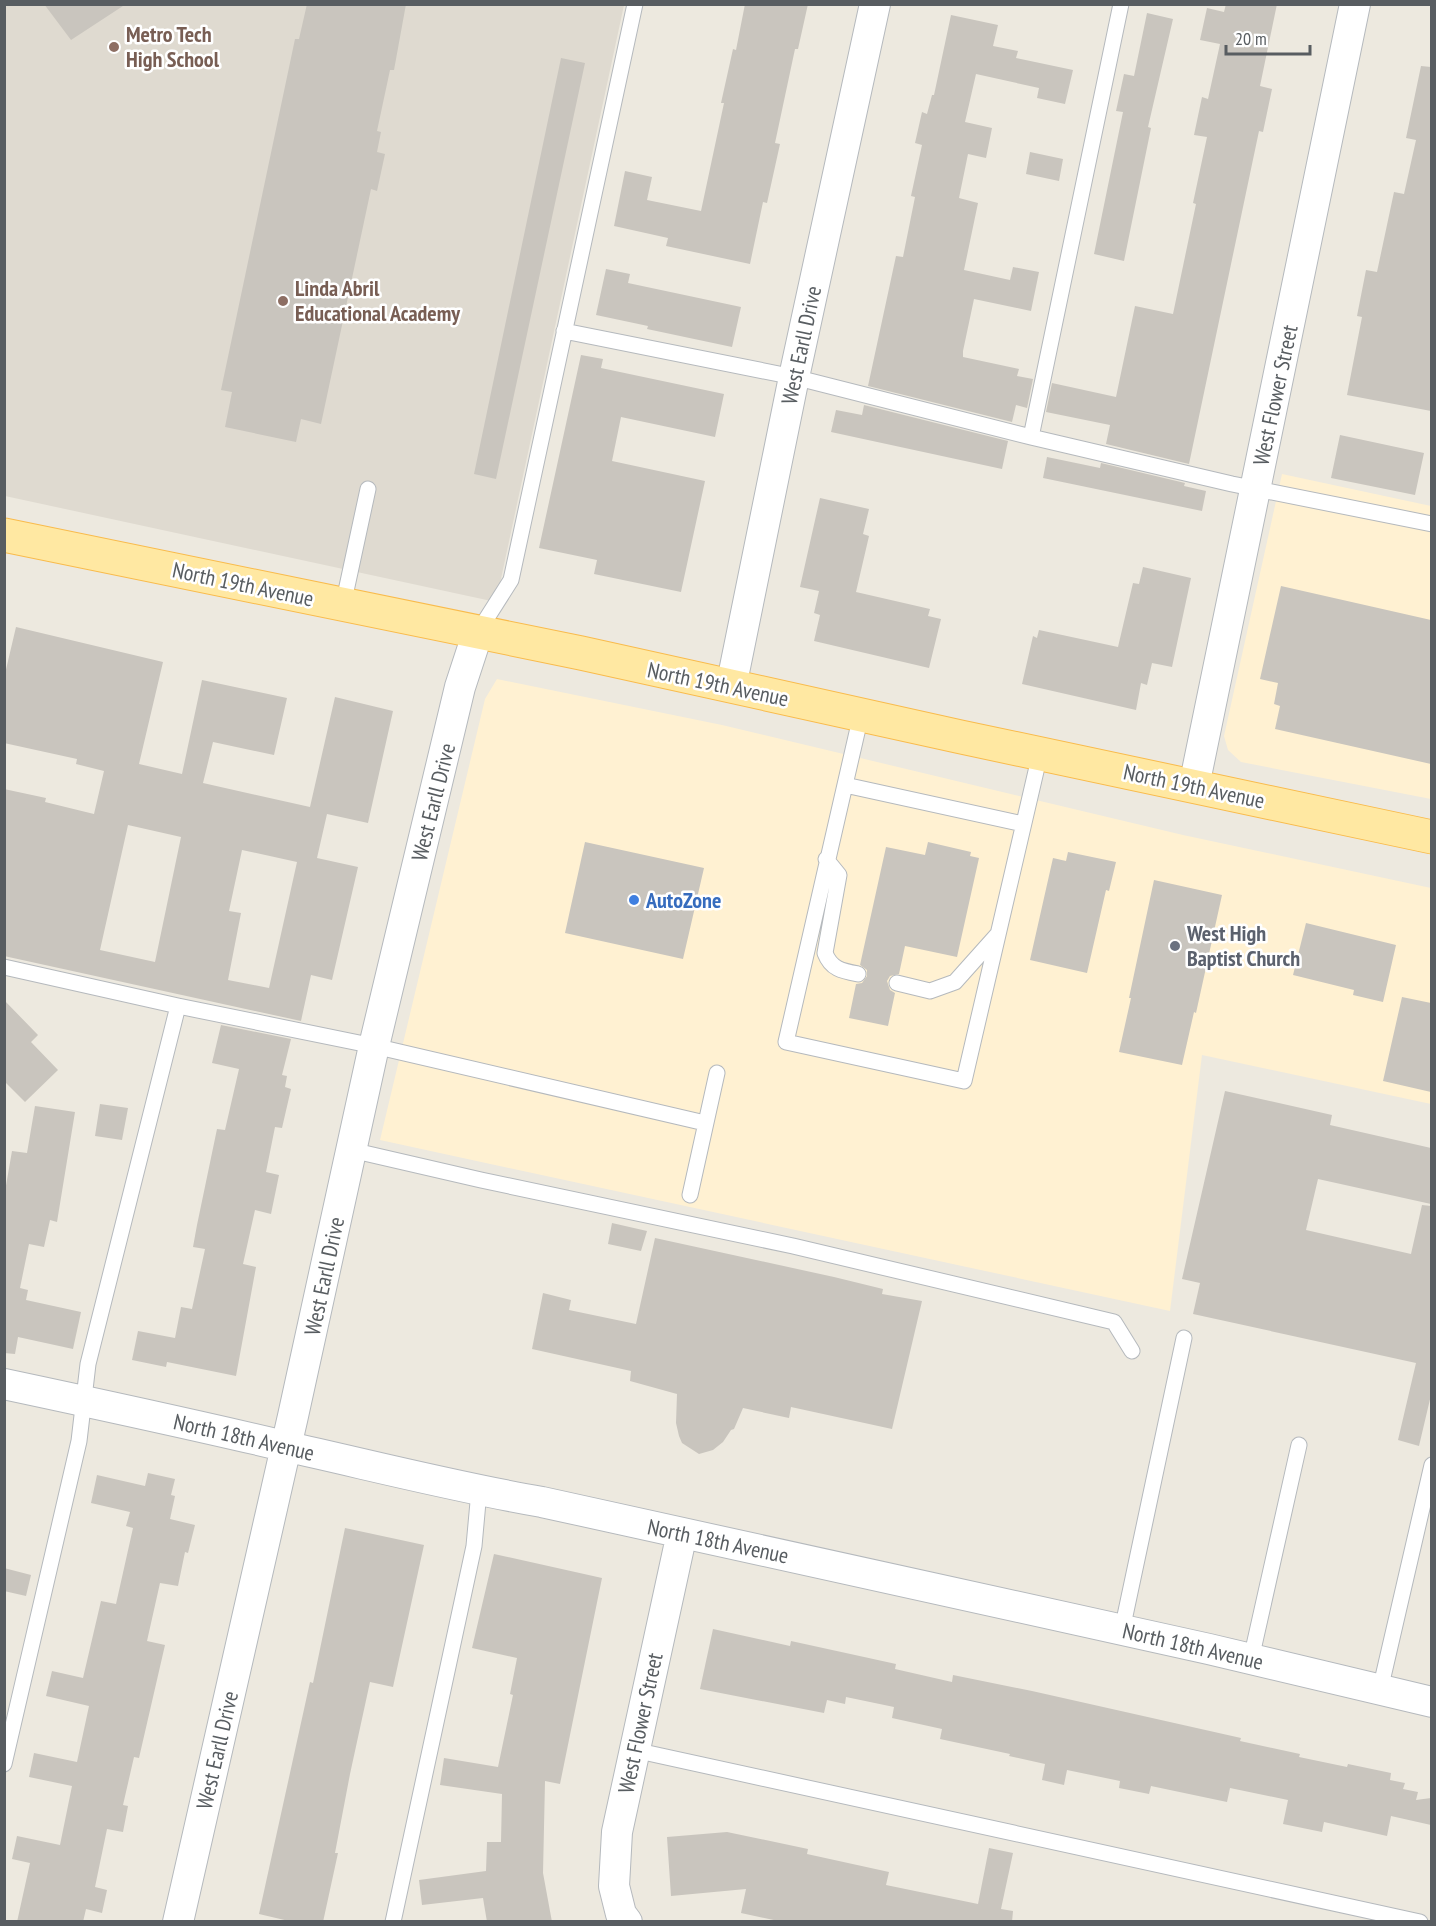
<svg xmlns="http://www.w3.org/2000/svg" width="1436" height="1926" viewBox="0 0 1436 1926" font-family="'PT Sans Narrow',sans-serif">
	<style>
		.commercial { fill: #fff1d2 }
		.education { fill: #dfdad0 }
		.building { fill: #c9c5be; fill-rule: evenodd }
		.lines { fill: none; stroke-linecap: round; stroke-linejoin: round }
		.lane-casing { stroke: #b5b9bd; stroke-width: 17 }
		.street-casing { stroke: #b5b9bd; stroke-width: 32 }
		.primary-casing { stroke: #f9bb4c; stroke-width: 35 }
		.lane { stroke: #fff; stroke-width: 15 }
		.street { stroke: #fff; stroke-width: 30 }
		.primary { stroke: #ffe8a2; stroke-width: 33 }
		.education-dot { fill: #8d6e63; stroke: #fff; stroke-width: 2 }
		.shop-dot { fill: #3f7fe0; stroke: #fff; stroke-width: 2 }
		.worship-dot { fill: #6b7280; stroke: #fff; stroke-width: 2 }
		.labels { text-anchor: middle; stroke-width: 5; stroke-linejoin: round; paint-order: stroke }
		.education-label { font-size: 22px; font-weight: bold; fill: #785e54; stroke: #fff; text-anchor: start }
		.street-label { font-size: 22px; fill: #585d61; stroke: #fff }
		.shop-label { font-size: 22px; font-weight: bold; fill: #366cbe; stroke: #fff; text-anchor: start }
		.worship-label { font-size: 22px; font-weight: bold; fill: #5b616d; stroke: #fff; text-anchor: start }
	</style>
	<rect width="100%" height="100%" fill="#ede9df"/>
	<path class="commercial" d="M 1282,474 L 1431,506 L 1431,799 L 1241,762 L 1228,750 L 1224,736 Z
		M 497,679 L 722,725 L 1183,835 L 1431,888 L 1431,1104 L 1202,1055 L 1170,1311 L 380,1140 L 485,699 Z"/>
	<path class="education" d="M 5,5 L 624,5 L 496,602 L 5,496 Z"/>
	<path class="building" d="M 44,4 L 126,4 L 71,40 Z
		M 307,4 L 406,4 L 394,70 L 390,70 L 377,131 L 381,132 L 377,152 L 385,154 L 377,191 L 371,189 L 321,424 L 301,419 L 296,442 L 225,427 L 232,392 L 221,390 L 295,39 L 299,39 Z
		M 745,4 L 808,4 L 798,49 L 795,49 L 775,143 L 780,144 L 767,203 L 763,202 L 750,264 L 666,246 L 668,238 L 614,226 L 625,171 L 652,177 L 647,200 L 701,211 L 724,103 L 721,103 L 733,49 L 736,50 Z
		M 1226,4 L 1277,4 L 1260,86 L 1272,89 L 1263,132 L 1259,131 L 1189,464 L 1106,444 L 1110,425 L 1046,412 L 1052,383 L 1116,397 L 1135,306 L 1173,314 L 1196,204 L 1193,203 L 1207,137 L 1194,135 L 1202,97 L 1208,99 L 1220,44 L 1200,40 L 1207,8 L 1224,12 Z
		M 1147,13 L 1173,19 L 1148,127 L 1151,128 L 1124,261 L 1094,254 L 1123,112 L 1116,111 L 1124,74 L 1134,76 Z
		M 951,15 L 998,25 L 993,46 L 1018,51 L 1016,58 L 1073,70 L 1065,104 L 1037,98 L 1039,88 L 976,74 L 965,122 L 992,128 L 986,158 L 968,154 L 959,198 L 978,203 L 964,270 L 1010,280 L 1013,267 L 1039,272 L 1031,311 L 974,299 L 963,351 L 963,357 L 1019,369 L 1017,376 L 1033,379 L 1027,408 L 1016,405 L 1012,422 L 868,386 L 896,256 L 903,257 L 915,197 L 911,196 L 922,145 L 915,143 L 922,112 L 927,114 L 932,95 L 934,95 Z
		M 561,58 L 585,63 L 496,479 L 474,474 Z
		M 1421,66 L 1431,67 L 1431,411 L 1347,395 L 1362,317 L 1357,316 L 1366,270 L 1377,272 L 1394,192 L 1404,194 L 1416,140 L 1406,138 Z
		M 1030,152 L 1063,159 L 1059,181 L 1026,174 Z
		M 606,269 L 630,274 L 628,283 L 741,307 L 732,347 L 647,329 L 648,326 L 596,315 Z
		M 581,355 L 603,359 L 601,368 L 724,394 L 715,437 L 621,417 L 612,461 L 705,481 L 681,592 L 594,574 L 597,560 L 539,548 Z
		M 864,405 L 1008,441 L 1002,469 L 831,432 L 836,410 L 862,415 Z
		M 1340,435 L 1424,453 L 1415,495 L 1331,478 Z
		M 1047,457 L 1100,468 L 1101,463 L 1185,483 L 1184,486 L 1206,491 L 1202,511 L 1043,478 Z
		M 820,498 L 869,509 L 863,534 L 869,536 L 856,592 L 930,609 L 928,616 L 941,619 L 929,668 L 814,641 L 820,615 L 814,613 L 819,591 L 800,587 Z
		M 1143,567 L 1191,578 L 1172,667 L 1152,663 L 1147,685 L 1141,683 L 1136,710 L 1022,684 L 1033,636 L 1037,638 L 1039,630 L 1118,647 L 1133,583 L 1139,584 Z
		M 1281,586 L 1431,620 L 1431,764 L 1275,729 L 1280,706 L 1274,704 L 1278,683 L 1260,679 Z
		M 16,627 L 163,662 L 139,764 L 182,774 L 202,680 L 287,698 L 274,755 L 213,742 L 203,783 L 310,807 L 335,697 L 393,711 L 368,823 L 327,814 L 317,858 L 358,867 L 332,980 L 311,975 L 301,1021 L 4,956 L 4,789 L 46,798 L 45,802 L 94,814 L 104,771 L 76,764 L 77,759 L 4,743 L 4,678 ZM 128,825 L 181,837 L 155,962 L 100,950 ZM 242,850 L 297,862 L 269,988 L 228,980 L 241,913 L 229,911 Z
		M 585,842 L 704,868 L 683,959 L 565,933 Z
		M 928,842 L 971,852 L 970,856 L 979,858 L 957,957 L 905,946 L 899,974 L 890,976 L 887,981 L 890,990 L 895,993 L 888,1026 L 849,1018 L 856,984 L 862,983 L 867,976 L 867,970 L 860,965 L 886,847 L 925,855 Z
		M 1068,852 L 1116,862 L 1109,891 L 1106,890 L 1087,973 L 1030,960 L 1053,858 L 1066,861 Z
		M 1154,880 L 1222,895 L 1196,1013 L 1194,1012 L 1182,1065 L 1119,1052 L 1131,998 L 1129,998 Z
		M 1306,923 L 1396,945 L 1383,1002 L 1353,995 L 1354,990 L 1293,975 Z
		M 1402,997 L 1431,1003 L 1431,1092 L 1383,1081 Z
		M 4,1000 L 38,1035 L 31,1042 L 58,1070 L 25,1102 L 4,1081 Z
		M 221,1025 L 291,1039 L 282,1075 L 287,1076 L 285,1087 L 291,1089 L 282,1128 L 275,1127 L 266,1172 L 279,1175 L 271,1214 L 255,1210 L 243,1264 L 256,1267 L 236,1376 L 167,1362 L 166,1367 L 132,1360 L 138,1331 L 175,1338 L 181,1307 L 192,1309 L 205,1249 L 193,1247 L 197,1225 L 217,1129 L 225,1130 L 239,1069 L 212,1063 Z
		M 1225,1091 L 1332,1115 L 1330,1125 L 1431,1148 L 1431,1204 L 1318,1179 L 1306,1230 L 1411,1254 L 1422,1205 L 1431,1206 L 1431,1395 L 1419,1446 L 1398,1440 L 1416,1363 L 1193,1314 L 1200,1283 L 1182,1279 Z
		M 100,1104 L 128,1108 L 122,1140 L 95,1136 Z
		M 35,1106 L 75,1112 L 57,1222 L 50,1220 L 44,1247 L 29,1244 L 20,1288 L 28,1290 L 26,1300 L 81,1312 L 73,1349 L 18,1337 L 15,1354 L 4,1353 L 4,1197 L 12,1151 L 27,1153 Z
		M 612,1223 L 647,1231 L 641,1251 L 608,1244 Z
		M 655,1238 L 834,1277 L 883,1289 L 882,1294 L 922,1301 L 892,1429 L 791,1407 L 789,1418 L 743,1408 L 734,1429 L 731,1430 L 723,1442 L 713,1450 L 699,1454 L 682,1443 L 679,1436 L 676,1423 L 677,1394 L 630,1381 L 631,1371 L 532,1349 L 543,1293 L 571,1300 L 569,1310 L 636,1324 Z
		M 148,1473 L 175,1479 L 171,1495 L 175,1496 L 170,1519 L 195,1525 L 188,1553 L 185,1552 L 178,1586 L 160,1583 L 147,1641 L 165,1645 L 139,1758 L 134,1757 L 123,1805 L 128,1806 L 123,1832 L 107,1829 L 95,1887 L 107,1890 L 102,1913 L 86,1909 L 83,1922 L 17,1922 L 30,1863 L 12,1859 L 17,1836 L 60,1845 L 72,1786 L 29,1777 L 34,1753 L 77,1762 L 89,1706 L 46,1696 L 52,1671 L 83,1678 L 101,1601 L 116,1604 L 133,1528 L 126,1526 L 130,1512 L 91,1503 L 97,1475 L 145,1486 Z
		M 345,1528 L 424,1545 L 393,1687 L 370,1682 L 350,1774 L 335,1853 L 338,1853 L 323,1922 L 293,1922 L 259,1914 L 310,1682 L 313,1683 Z
		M 494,1554 L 602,1578 L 560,1784 L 545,1781 L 543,1873 L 552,1922 L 487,1922 L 483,1898 L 422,1905 L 419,1880 L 486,1871 L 487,1842 L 501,1842 L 502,1794 L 440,1785 L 444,1758 L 498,1767 L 513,1695 L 510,1694 L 517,1658 L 472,1648 Z
		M 4,1568 L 31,1575 L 26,1596 L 4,1591 Z
		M 713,1629 L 790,1646 L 791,1641 L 855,1655 L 896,1664 L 895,1669 L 952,1682 L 953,1675 L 1032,1691 L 1241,1738 L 1240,1741 L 1300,1754 L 1299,1757 L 1347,1767 L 1348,1764 L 1391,1773 L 1390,1780 L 1405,1783 L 1403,1789 L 1418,1792 L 1416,1800 L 1431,1798 L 1431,1825 L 1391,1816 L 1387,1836 L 1324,1822 L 1322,1832 L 1283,1824 L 1288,1800 L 1230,1788 L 1227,1802 L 1151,1786 L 1149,1794 L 1119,1788 L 1120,1781 L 1067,1770 L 1064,1785 L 1042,1780 L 1045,1764 L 1009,1756 L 1010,1754 L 940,1739 L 942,1729 L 892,1718 L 894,1707 L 846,1697 L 845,1704 L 827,1700 L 824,1713 L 700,1689 Z
		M 727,1832 L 808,1849 L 807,1854 L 889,1872 L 886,1885 L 978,1904 L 989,1848 L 1013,1853 L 1001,1909 L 1013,1911 L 1012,1922 L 783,1922 L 741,1913 L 746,1889 L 671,1896 L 667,1837 Z"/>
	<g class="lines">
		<g class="lane-casing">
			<path id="lane" d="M 564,331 L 794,377 L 1031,437 L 1232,484 L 1432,524
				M 1031,437 L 1121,4
				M 343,605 L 368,489
				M 478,632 L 511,580 L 635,4
				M 861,715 L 786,1042 L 964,1081 L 1040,754
				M 845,785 L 1023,824
				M 826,859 L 839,875 L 825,953 C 831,969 842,971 858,974
				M 4,967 L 178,1006 L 374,1046 L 705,1123
				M 897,983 L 930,991 L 955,982 L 997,935
				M 351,1150 L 481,1180 L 793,1246 L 1114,1322 L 1132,1351
				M 690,1195 L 717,1073
				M 1122,1630 L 1184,1338
				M 1251,1659 L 1299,1445
				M 1380,1690 L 1432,1465
				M 634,1750 L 1420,1922
				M 4,1764 L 79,1441 L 88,1364 L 178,1006
				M 393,1922 L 474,1546 L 479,1491"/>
		</g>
		<g class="street-casing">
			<path id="street" d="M 731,687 L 794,377 L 875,4
				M 1194,786 L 1355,4
				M 4,1384 C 98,1404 191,1424 284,1446 C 370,1465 455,1487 542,1502 L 1209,1649 L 1432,1702
				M 178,1922 L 293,1416 L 374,1046 L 460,687 L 478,632
				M 627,1922 L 621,1914 L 614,1886 L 617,1832 L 682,1533"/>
		</g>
		<g class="primary-casing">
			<path id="primary" d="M 4,535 L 581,653 L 961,737 L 1432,837"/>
		</g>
		<use href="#lane" class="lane"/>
		<use href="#street" class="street"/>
		<use href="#primary" class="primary"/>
	</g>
	<g class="education-dot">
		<circle cx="114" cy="47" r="6"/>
		<circle cx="283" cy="301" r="6"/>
	</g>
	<circle class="shop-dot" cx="634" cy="900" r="6"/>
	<circle class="worship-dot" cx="1175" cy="946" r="6"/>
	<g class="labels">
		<g class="education-label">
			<text x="126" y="42">Metro Tech<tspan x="126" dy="25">High School</tspan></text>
			<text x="295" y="296">Linda Abril<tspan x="295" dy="25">Educational Academy</tspan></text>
		</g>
		<g class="street-label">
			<text transform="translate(801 345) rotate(-78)" y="8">West Earll Drive</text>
			<text transform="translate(1275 395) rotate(-78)" y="8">West Flower Street</text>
			<text transform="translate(243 584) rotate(12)" y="8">North 19th Avenue</text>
			<text transform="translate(718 684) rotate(12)" y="8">North 19th Avenue</text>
			<text transform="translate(1194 786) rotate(12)" y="8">North 19th Avenue</text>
			<text transform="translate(433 802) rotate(-76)" y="8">West Earll Drive</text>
			<text transform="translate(324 1276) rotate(-78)" y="8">West Earll Drive</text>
			<text transform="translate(244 1437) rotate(13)" y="8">North 18th Avenue</text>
			<text transform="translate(718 1541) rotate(12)" y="8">North 18th Avenue</text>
			<text transform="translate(1193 1646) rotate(13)" y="8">North 18th Avenue</text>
			<text transform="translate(640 1723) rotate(-78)" y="8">West Flower Street</text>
			<text transform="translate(217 1750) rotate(-77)" y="8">West Earll Drive</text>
		</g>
		<g class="shop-label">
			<text x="646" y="908">AutoZone</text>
		</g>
		<g class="worship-label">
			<text x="1187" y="941">West High<tspan x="1187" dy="25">Baptist Church</tspan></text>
		</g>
	</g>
	<rect width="1436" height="1926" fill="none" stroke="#585d61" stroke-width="12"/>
	<path d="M1226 45v9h84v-9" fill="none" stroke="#585d61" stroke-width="3"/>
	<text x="1235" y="45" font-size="18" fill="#585d61" stroke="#ffffff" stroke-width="4.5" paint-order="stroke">20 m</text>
</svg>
